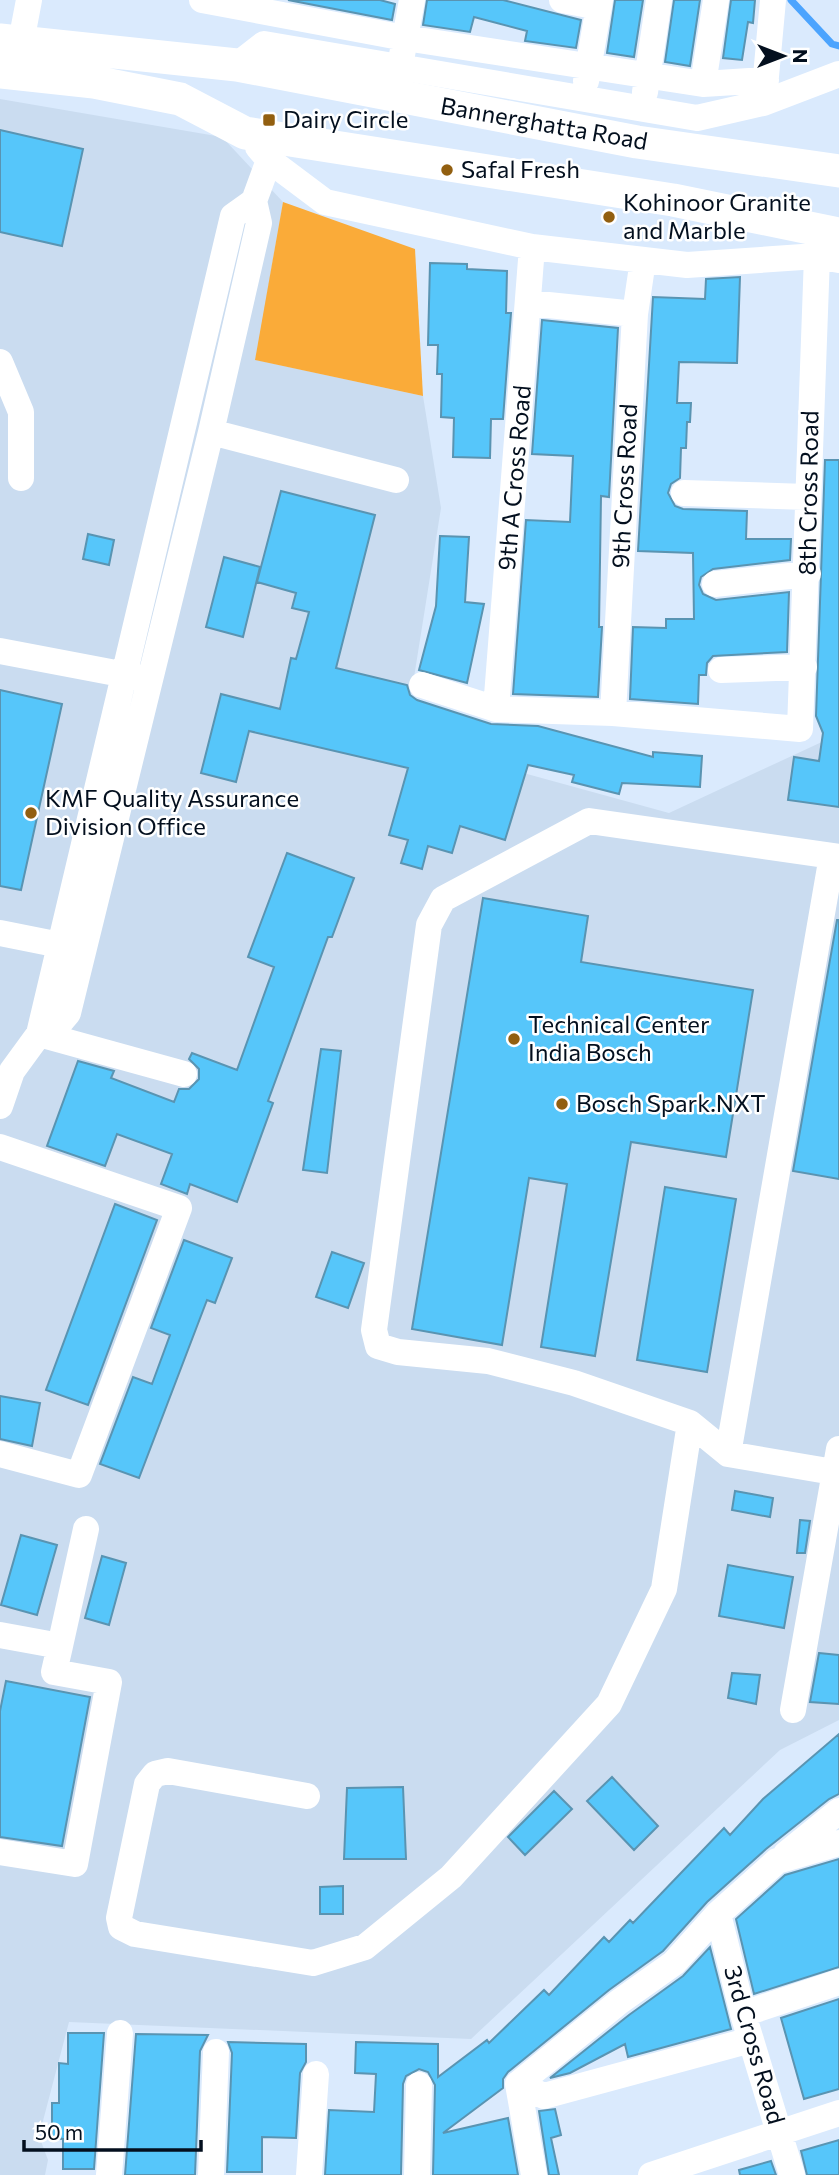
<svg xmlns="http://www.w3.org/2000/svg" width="839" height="2175" viewBox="0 0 839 2175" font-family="Commissioner,sans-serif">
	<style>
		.built { fill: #cadcf0 }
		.green { fill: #faab39 }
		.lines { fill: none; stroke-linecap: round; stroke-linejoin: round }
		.stream { stroke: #4ca4fe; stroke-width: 7 }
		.building { fill: #56c6fa; stroke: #5994b2; stroke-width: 2 }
		.minor { stroke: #fff; stroke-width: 26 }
		.major { stroke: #fff; stroke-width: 33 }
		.poi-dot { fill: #925f10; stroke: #fff; stroke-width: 2.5 }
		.labels { text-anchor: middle; stroke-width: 5; stroke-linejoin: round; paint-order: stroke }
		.poi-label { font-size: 24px; fill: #030f1e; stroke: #fff; text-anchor: start }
		.street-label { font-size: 24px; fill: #030f1e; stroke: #fff }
	</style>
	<rect width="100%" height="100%" fill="#daeafd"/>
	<path class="built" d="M 0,99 L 222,137 L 283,202 L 256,360 L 423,396 L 441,508 L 404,740 L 669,813 L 839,734 L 839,1720 L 780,1750 L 471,2039 L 69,2022 L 39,2136 L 48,2160 L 45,2175 L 0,2175 Z"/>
	<path class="green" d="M 283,202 L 415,249 L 423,396 L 255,360 Z"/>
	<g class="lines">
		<path class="stream" d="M 791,0 L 832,44 L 839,46"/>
	</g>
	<path class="building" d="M 288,0 L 380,0 L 395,4 L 392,20 Z
		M 427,0 L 503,0 L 581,20 L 576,48 L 525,41 L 527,31 L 474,17 L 470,32 L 423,25 Z
		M 615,0 L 643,0 L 634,57 L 607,53 Z
		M 674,0 L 700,0 L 690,66 L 665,62 Z
		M 731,0 L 755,0 L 753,23 L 748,22 L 742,60 L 723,58 Z
		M 0,130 L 83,149 L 62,246 L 0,232 Z
		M 430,263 L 467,264 L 467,269 L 507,271 L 506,313 L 511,313 L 503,419 L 491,419 L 490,458 L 453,457 L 454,418 L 441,417 L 442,374 L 437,374 L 438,345 L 428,345 Z
		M 740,277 L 737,363 L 679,362 L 677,403 L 691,403 L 690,422 L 687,422 L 686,448 L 681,448 L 680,478 L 671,484 L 668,493 L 675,506 L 683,509 L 747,511 L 746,539 L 791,539 L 790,560 L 713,569 L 701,577 L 699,585 L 703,594 L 716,600 L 789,592 L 787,652 L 713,656 L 707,663 L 706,675 L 699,675 L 698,704 L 630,699 L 633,627 L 666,628 L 666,619 L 694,619 L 693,553 L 638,551 L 653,297 L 705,299 L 706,279 Z
		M 542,320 L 618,328 L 609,497 L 601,496 L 599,627 L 602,627 L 598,697 L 513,694 L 526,520 L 570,522 L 573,456 L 532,454 Z
		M 825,460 L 839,460 L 839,807 L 788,800 L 794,757 L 819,761 L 823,733 L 816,716 Z
		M 281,491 L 375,515 L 336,668 L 407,685 L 410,695 L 417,700 L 491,724 L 538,726 L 653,757 L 653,752 L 702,756 L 700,787 L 622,783 L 619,794 L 572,782 L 574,775 L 528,765 L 505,840 L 460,826 L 452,853 L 428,846 L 422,869 L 401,863 L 408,840 L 389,835 L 408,768 L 249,731 L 236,782 L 201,773 L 221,694 L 280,709 L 291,658 L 296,659 L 309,612 L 292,608 L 296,593 L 257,582 Z
		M 88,534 L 114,540 L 109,565 L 83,559 Z
		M 440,536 L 469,537 L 465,602 L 484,604 L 467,683 L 419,670 L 436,606 Z
		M 224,557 L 260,567 L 243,637 L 206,627 Z
		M 0,690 L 62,704 L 21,890 L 0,886 Z
		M 287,853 L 354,878 L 332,937 L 328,937 L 268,1101 L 273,1103 L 237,1202 L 190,1184 L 187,1194 L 161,1184 L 172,1154 L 117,1134 L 105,1166 L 47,1146 L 78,1061 L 114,1071 L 111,1078 L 174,1102 L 179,1089 L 189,1089 L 199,1079 L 199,1069 L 189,1059 L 192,1053 L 237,1070 L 274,967 L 248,957 Z
		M 483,898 L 588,916 L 581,962 L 753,990 L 726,1157 L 631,1142 L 595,1356 L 541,1347 L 567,1184 L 529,1178 L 502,1345 L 412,1329 Z
		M 837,920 L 839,920 L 839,1179 L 793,1171 Z
		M 321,1049 L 341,1051 L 327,1173 L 303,1170 Z
		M 665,1187 L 736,1199 L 707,1372 L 637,1360 Z
		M 115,1204 L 157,1220 L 88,1405 L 46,1390 Z
		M 184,1240 L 232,1258 L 215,1303 L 207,1300 L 139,1478 L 100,1464 L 133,1377 L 152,1384 L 170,1335 L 151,1328 Z
		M 332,1252 L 364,1263 L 348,1308 L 316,1297 Z
		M 0,1396 L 40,1403 L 32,1446 L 0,1439 Z
		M 735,1491 L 773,1498 L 770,1517 L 732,1510 Z
		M 800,1520 L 810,1521 L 805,1553 L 797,1553 Z
		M 21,1535 L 57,1545 L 37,1615 L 1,1605 Z
		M 102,1556 L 126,1563 L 109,1625 L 85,1618 Z
		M 728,1565 L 793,1577 L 784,1628 L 719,1616 Z
		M 819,1653 L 839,1655 L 839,1704 L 810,1702 Z
		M 732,1673 L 760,1675 L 756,1704 L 728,1698 Z
		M 6,1681 L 90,1697 L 62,1846 L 0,1837 L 0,1711 Z
		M 839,1734 L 839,1794 L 829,1799 L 766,1849 L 707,1902 L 663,1951 L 609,1990 L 508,2072 L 503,2079 L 503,2088 L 443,2133 L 508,2118 L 518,2175 L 433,2175 L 435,2085 L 428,2072 L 419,2069 L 406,2076 L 403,2084 L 401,2175 L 325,2175 L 329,2110 L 374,2112 L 376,2074 L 355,2073 L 356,2042 L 438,2044 L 438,2077 L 487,2040 L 489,2043 L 544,1990 L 549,1995 L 604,1937 L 609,1942 L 630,1920 L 633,1923 L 724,1828 L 730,1835 L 763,1799 Z
		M 612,1777 L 658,1826 L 634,1850 L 587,1801 Z
		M 403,1787 L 406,1859 L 344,1859 L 347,1788 Z
		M 554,1791 L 572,1809 L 525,1855 L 508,1837 Z
		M 839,1859 L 839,1967 L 754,1994 L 736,1919 L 785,1875 Z
		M 343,1886 L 343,1914 L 320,1914 L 320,1887 Z
		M 710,1947 L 731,2029 L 628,2057 L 625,2044 L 570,2073 L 550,2078 L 629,2015 L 683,1976 Z
		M 839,1999 L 839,2089 L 804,2099 L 781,2018 Z
		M 68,2033 L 104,2033 L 94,2169 L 63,2169 L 63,2139 L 52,2138 L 52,2103 L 59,2103 L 59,2063 L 68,2064 Z
		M 136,2034 L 208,2035 L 200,2051 L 195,2175 L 125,2175 Z
		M 228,2042 L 306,2044 L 306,2062 L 300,2073 L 296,2138 L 262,2137 L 262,2172 L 227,2172 L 232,2053 Z
		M 555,2109 L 561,2135 L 551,2138 L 559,2175 L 549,2175 L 539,2111 Z
		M 839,2140 L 839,2175 L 807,2175 L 801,2151 Z
		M 771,2161 L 776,2175 L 740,2175 L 739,2170 Z"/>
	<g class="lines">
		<path class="minor" d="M 202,0 L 405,38 L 703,84 L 766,80
			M 562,0 L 599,7
			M 21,42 L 29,0
			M 402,55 L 412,0
			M 237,65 L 264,44 L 697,118 L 763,103 L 839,74
			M 586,81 L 600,0
			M 703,84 L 716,0
			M 645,92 L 659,0
			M 764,98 L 773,0
			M 258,147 L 269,160 L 325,202 L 532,247 L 687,265 L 817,256 L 839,260
			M 529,303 L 635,314
			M 0,362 L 21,412 L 21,478
			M 211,432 L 396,480
			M 684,493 L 807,497
			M 715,584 L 808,574
			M 0,651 L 142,678
			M 721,670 L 804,667
			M 422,685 L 496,709 L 613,713 L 800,729 L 817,256
			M 496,709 L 532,247
			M 613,713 L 635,314 L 643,260
			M 832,856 L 728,1454 L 839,1473
			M 0,933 L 60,945
			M 39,1034 L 57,1026 L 68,1013 L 211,432 L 259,223 L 254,201 L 269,160
			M 39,1034 L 184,1074
			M 0,1106 L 12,1071 L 39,1034 L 233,216 L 254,201
			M 0,1147 L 179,1208 L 79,1475 L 0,1454
			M 728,1454 L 690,1423 L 574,1383 L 488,1361 L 398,1352 L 378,1346 L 374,1330 L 429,925 L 443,899 L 589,821 L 839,857
			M 0,1635 L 60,1646 L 86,1529
			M 793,1710 L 839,1449
			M 307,1796 L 168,1771 L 155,1774 L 147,1784 L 119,1918 L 121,1927 L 135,1934 L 313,1963 L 365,1947 L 451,1877 L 609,1704 L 664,1589 L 690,1423
			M 0,1852 L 75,1864 L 109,1682 L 54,1672 L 60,1646
			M 786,1854 L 839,1811
			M 718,1914 L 743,2014 L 792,2175
			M 743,2014 L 839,1982
			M 518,2084 L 619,2002 L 674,1963 L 718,1914 L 777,1861 L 839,1843
			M 518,2084 L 544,2096 L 751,2040
			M 518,2084 L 534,2175
			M 109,2175 L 120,2033
			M 211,2175 L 216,2052
			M 309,2175 L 316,2074
			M 417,2175 L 419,2085
			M 651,2175 L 839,2113"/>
		<path class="major" d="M 0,40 L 237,65 L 637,142 L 839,171
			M 0,72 L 94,82 L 180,99 L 245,133 L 673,200 L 839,234"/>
	</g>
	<g class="poi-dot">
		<rect x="262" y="113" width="14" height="14" rx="3.5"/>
		<circle cx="447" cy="170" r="7"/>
		<circle cx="609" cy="217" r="7"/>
		<circle cx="31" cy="813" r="7"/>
		<circle cx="514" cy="1039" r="7"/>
		<circle cx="562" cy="1104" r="7"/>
	</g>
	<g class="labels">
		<g class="poi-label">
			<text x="283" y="128">Dairy Circle</text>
			<text x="461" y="178">Safal Fresh</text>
			<text x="623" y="211">Kohinoor Granite<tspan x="623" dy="28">and Marble</tspan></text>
			<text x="45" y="807">KMF Quality Assurance<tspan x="45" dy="28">Division Office</tspan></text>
			<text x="528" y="1033">Technical Center<tspan x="528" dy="28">India Bosch</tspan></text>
			<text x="576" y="1112">Bosch Spark.NXT</text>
		</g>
		<g class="street-label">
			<text transform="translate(544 124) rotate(10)" y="8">Bannerghatta Road</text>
			<text transform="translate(515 478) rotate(-85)" y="8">9th A Cross Road</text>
			<text transform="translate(625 486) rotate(-87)" y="8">9th Cross Road</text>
			<text transform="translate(809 493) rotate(-89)" y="8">8th Cross Road</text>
			<text transform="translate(754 2045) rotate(74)" y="8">3rd Cross Road</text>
		</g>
	</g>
	<g transform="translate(783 56) rotate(90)" stroke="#ffffff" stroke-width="5" paint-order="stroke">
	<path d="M0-5L12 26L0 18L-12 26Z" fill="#030f1e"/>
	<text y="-10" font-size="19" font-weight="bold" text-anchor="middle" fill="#030f1e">N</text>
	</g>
	<path d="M24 2140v10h177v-10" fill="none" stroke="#030f1e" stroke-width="3.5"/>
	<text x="35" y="2140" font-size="21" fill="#030f1e" stroke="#ffffff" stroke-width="5" paint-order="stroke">50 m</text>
</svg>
